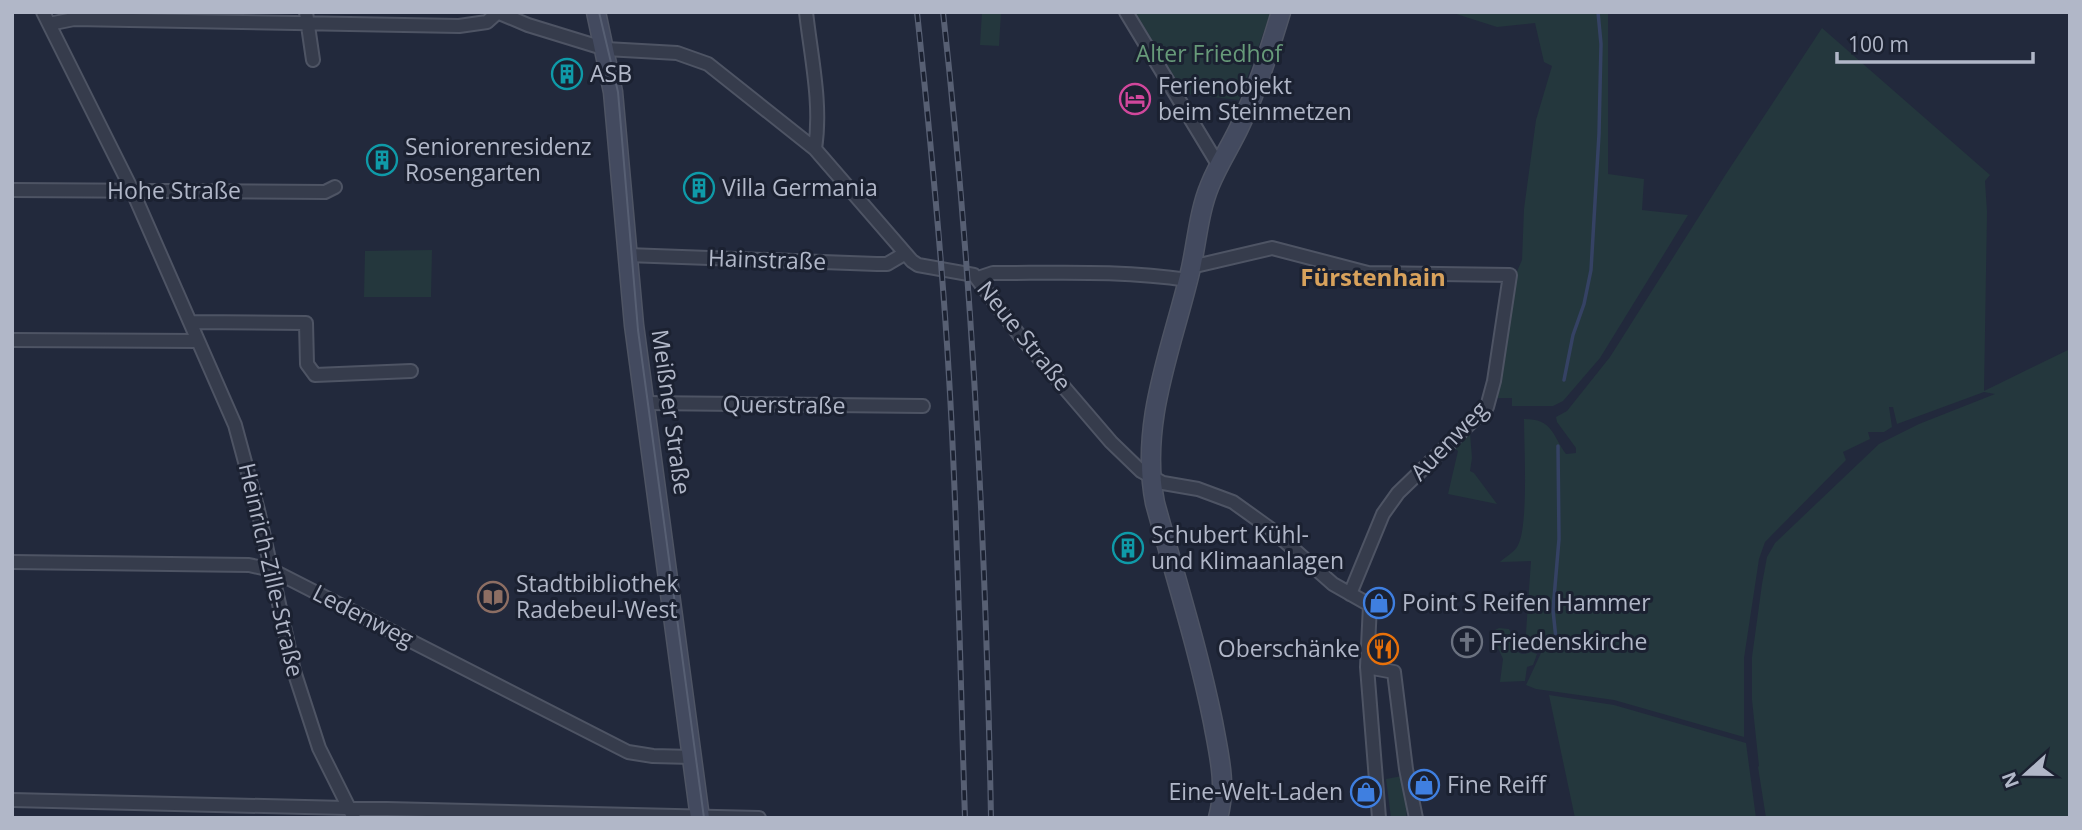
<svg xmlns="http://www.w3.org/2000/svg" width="2082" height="830" viewBox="0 0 2082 830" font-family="'Open Sans',sans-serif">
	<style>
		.green { fill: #24373d }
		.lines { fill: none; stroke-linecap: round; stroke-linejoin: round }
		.stream { stroke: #354264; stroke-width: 3.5 }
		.street-casing { stroke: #4e5464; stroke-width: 16 }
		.secondary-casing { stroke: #4e5464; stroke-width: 21 }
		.street { stroke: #363c4c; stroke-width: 12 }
		.secondary { stroke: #434a5f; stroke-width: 18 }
		.tram { stroke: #575f73; stroke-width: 2 }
		.rail-casing { stroke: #575f73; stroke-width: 6 }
		.rail { stroke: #1b2131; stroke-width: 3.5; stroke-dasharray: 10; stroke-linecap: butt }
		.labels { text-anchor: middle; stroke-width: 6; stroke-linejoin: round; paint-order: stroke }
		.park-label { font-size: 23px; fill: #679a79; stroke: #1b2131 }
		.poi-label { font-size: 23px; fill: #b1b7c8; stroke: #1b2131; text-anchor: start }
		.street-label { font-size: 23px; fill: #b1b7c8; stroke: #1b2131 }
		.neighbourhood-label { font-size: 24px; font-weight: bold; fill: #d8a25c; stroke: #1b2131 }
	</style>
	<rect width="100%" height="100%" fill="#22293c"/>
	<path class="green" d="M 982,12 L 1001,12 L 999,46 L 980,45 Z
		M 1135,12 L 1271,12 L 1239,100 L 1185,94 Z
		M 1450,12 L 1608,12 L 1608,174 L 1644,179 L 1642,210 L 1688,215 L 1600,358 L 1563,401 L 1553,406 L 1512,406 L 1512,398 L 1497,398 L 1515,276 L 1522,260 L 1524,209 L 1536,120 L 1552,66 L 1544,62 L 1535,23 L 1497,27 Z
		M 1822,28 L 1990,175 L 1985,181 L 1987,212 L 1984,391 L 2070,349 L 2070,818 L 1766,818 L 1758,767 L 1759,766 L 1752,700 L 1752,657 L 1762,584 L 1767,557 L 1775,543 L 1879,444 L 1919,424 L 1995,394 L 1984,392 L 1897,424 L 1893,407 L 1889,407 L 1892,427 L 1884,432 L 1868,432 L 1870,439 L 1843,452 L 1846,460 L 1765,542 L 1759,559 L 1744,658 L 1744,737 L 1614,700 L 1536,689 L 1526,685 L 1541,653 L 1525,647 L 1531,561 L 1500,562 C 1505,557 1513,553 1517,547 C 1529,530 1524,444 1524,419 C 1553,419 1552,435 1566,454 L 1576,453 L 1576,448 L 1557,422 L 1556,417 L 1567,411 L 1610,357 L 1726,174 Z
		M 432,250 L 431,297 L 364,297 L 365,251 Z
		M 1470,433 L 1472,458 L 1470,471 L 1474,473 L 1497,504 L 1448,494 L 1458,451 L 1454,448 Z
		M 1499,628 L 1509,629 L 1513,637 L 1512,646 C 1517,653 1522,656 1531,652 L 1537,654 L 1533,665 L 1527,667 L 1525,681 L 1500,682 L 1503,659 L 1491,632 Z
		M 1549,695 L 1614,705 L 1746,743 L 1756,818 L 1575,818 Z
		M 1402,776 L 1407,807 L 1406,818 L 1391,818 L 1386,779 Z"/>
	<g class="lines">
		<path class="stream" d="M 1564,380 L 1573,335 L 1584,304 L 1591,270 L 1599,134 L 1601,44 L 1598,12
			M 1556,639 L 1553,610 L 1559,539 L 1558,446"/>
		<g class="street-casing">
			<path id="street" d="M 43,12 L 132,190 L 235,425 L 258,510 L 294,671 L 319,748 L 354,818
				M 306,12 L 313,60
				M 497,12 L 528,25 L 606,49 L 677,53 L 708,64 L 815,149 L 912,261 L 918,265 L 974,275 L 1020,336 L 1111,442 L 1141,471 L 1163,483 L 1198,489 L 1233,502 L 1272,530 L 1333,584 L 1370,605 L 1367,667 L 1379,818
				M 806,12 C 811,57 822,104 815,149
				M 1126,12 L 1219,166
				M 49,24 L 74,19 L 459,26 L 487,22 L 497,13
				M 12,190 L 325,192 L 335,187
				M 627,255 L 877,264 L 887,264 L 904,254
				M 1191,267 L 1272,248 L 1368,273 L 1510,275 L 1494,381 L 1487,407 L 1398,493 L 1383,514 L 1350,594
				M 978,278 L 993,273 C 1058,273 1124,270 1188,280
				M 190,322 L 306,323 L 307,364 L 315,375 L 411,371
				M 12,340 L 198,341
				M 644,403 L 923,406
				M 12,562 L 249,565 L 272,570 L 628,752 L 653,756 L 692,757
				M 1367,667 L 1394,672 L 1406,769 L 1416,818
				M 12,800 L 759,818"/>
		</g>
		<g class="secondary-casing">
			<path id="secondary" d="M 596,12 L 613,92 L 634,325 L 700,818
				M 1218,818 C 1227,785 1219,755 1213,722 C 1198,648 1175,576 1155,503 C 1139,422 1173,346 1191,268 C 1197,241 1199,211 1210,185 C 1218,165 1230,147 1239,128 C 1257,91 1269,51 1281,12"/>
		</g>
		<use href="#street" class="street"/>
		<use href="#secondary" class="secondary"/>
		<path class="tram" d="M 599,12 L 618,92 L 638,330 L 704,818"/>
		<g class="rail-casing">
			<path id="rail" d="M 917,12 C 930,134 942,255 949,377 C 958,524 960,671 965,818
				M 943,12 C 973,280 986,548 991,818"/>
		</g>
		<use href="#rail" class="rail"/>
	</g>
	<defs>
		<g id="building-ring" transform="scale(1.575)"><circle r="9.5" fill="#1b2131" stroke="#0f9aa8" stroke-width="1.5"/><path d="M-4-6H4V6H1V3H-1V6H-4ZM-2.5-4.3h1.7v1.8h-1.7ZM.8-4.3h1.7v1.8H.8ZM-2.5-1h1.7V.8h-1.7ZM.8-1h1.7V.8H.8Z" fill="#0f9aa8"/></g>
		<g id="hotel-ring" transform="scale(1.575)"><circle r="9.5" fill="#1b2131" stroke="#d1479c" stroke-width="1.5"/><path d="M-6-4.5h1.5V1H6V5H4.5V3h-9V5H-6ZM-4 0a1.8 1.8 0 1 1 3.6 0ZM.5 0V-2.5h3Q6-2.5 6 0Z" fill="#d1479c"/></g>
		<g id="library-ring" transform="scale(1.575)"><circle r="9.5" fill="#1b2131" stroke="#8d6e63" stroke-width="1.5"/><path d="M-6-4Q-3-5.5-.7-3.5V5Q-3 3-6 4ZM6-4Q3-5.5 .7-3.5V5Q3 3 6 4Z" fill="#8d6e63"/></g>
		<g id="shop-ring" transform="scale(1.575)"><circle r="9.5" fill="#1b2131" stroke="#3f7fe0" stroke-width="1.5"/><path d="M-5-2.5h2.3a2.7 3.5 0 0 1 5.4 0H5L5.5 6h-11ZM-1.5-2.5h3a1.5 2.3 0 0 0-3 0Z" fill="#3f7fe0"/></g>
		<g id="church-ring" transform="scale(1.575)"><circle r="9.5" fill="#1b2131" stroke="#6b7280" stroke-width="1.5"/><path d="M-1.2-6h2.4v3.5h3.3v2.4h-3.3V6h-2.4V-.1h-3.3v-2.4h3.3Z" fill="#6b7280"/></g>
		<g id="restaurant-ring" transform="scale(1.575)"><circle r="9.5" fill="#1b2131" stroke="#e8710a" stroke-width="1.5"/><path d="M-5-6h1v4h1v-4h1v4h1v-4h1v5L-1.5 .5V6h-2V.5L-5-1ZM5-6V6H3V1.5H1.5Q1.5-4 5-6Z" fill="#e8710a"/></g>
	</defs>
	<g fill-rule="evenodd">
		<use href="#building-ring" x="567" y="74"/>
		<use href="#hotel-ring" x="1135" y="99"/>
		<use href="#building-ring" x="382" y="160"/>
		<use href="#building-ring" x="699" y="188"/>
		<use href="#building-ring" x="1128" y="548"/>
		<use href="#library-ring" x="493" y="597"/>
		<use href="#shop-ring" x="1379" y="603"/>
		<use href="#church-ring" x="1467" y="642"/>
		<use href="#restaurant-ring" x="1383" y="649"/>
		<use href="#shop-ring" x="1424" y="785"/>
		<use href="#shop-ring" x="1366" y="792"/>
	</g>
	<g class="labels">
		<g class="park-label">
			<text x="1209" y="62">Alter Friedhof</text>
		</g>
		<g class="poi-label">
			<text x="590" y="82">ASB</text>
			<text x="1158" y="94">Ferienobjekt<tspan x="1158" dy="26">beim Steinmetzen</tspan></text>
			<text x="405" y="155">Seniorenresidenz<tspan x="405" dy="26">Rosengarten</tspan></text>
			<text x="722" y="196">Villa Germania</text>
			<text x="1151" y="543">Schubert Kühl-<tspan x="1151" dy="26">und Klimaanlagen</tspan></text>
			<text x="516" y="592">Stadtbibliothek<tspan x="516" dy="26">Radebeul-West</tspan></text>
			<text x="1402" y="611">Point S Reifen Hammer</text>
			<text x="1490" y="650">Friedenskirche</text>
			<text x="1360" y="657" text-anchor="end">Oberschänke</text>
			<text x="1447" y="793">Fine Reiff</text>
			<text x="1343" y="800" text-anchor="end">Eine-Welt-Laden</text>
		</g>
		<g class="street-label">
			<text x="174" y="199">Hohe Straße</text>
			<text transform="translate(767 260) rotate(2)" y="8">Hainstraße</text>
			<text transform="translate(1024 336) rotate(51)" y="8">Neue Straße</text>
			<text transform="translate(784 405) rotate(1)" y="8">Querstraße</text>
			<text transform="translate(671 412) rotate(82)" y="8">Meißner Straße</text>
			<text transform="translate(1449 441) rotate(-46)" y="8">Auenweg</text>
			<text transform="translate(271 570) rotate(77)" y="8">Heinrich-Zille-Straße</text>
			<text transform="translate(363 616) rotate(27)" y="8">Ledenweg</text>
		</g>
		<g class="neighbourhood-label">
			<text x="1373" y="286">Fürstenhain</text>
		</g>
	</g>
	<rect width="2082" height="830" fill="none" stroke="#b1b7c8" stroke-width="28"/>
	<g transform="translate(2026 774) rotate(249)" stroke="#1b2131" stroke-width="5" paint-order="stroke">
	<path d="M0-5L12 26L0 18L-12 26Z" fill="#b1b7c8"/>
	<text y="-10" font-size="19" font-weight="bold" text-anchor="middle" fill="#b1b7c8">N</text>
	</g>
	<path d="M1837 52v10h196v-10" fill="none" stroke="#b1b7c8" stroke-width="3.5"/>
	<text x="1848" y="52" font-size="21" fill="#b1b7c8" stroke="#1b2131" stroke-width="5" paint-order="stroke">100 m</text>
</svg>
